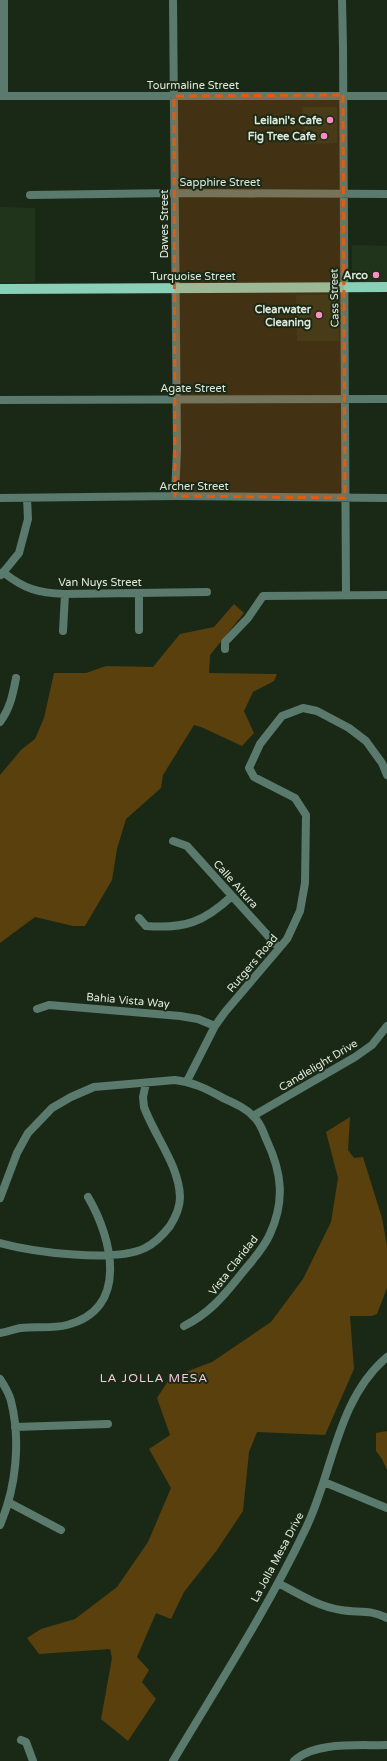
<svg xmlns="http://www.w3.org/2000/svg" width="387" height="1761" viewBox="0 0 387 1761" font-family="'Varela Round',sans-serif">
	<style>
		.built { fill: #20341c }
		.green { fill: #5a400c }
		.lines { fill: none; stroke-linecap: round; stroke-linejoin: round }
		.minor { stroke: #597a6d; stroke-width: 8 }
		.major { stroke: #8ad0b8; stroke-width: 10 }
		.marked { fill: #e8590c; fill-opacity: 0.2; stroke: #e8590c; stroke-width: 3; stroke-dasharray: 8 5; stroke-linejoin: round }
		.poi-dot { fill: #fb8fc5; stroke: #1a2916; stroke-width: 1.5 }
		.labels { text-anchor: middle; stroke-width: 4; stroke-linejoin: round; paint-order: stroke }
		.street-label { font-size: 11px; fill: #dee8dc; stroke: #1a2916 }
		.poi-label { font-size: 11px; font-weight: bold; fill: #dee8dc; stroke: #1a2916; text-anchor: end }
		.neighbourhood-label { font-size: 12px; letter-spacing: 1px; fill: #f8c9de; stroke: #1a2916 }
	</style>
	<rect width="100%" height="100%" fill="#1a2916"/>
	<path class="built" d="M 302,107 L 337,107 L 337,143 L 304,144 Z
		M 0,207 L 35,208 L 35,282 L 0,283 Z
		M 352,245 L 387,246 L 387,283 L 358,283 L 354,280 L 352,278 Z
		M 296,295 L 334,295 L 338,299 L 339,341 L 297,341 Z"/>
	<path class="green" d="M 234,604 L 244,613 L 210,655 L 209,673 L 277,674 L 274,681 L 253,692 L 244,711 L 254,733 L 242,746 L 201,727 L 194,725 L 163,775 L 161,788 L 126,819 L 117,849 L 112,880 L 85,926 L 73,926 L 35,917 L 0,943 L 0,775 L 21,750 L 35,739 L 44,718 L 54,673 L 86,673 L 106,666 L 153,667 L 180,634 L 214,627 Z
		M 350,1117 L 348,1150 L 354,1158 L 363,1157 L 382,1218 L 387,1246 L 387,1288 L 377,1314 L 372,1316 L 350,1316 L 354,1369 L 325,1435 L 257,1432 L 249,1452 L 243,1511 L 217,1550 L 184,1592 L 171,1619 L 156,1613 L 137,1657 L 149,1670 L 142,1682 L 156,1699 L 128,1741 L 101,1719 L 112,1658 L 110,1649 L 39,1654 L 27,1638 L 41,1629 L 75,1619 L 117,1587 L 148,1542 L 171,1488 L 149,1449 L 170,1435 L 157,1398 L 170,1378 L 212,1362 L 271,1322 L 303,1279 L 331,1222 L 338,1178 L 326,1132 Z
		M 387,1431 L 387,1470 L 382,1459 L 376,1451 L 376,1433 Z"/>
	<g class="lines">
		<path class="minor" d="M 4,0 L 4,96
			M 173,0 L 177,449 L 175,496
			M 342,0 L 343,47 L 346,595
			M 0,96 L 387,96
			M 30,195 L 175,193 L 387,194
			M 0,400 L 387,399
			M 0,498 L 175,496 L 387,498
			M 3,572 C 24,589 38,593 65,594 L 207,592
			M 1,575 L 19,553 L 28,519 L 27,498
			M 139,593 L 139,630
			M 63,631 L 65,594
			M 225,649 L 225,642 L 248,618 L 263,596 L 387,595
			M 0,722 C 10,709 13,694 16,678
			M 173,841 L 187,846 L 279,948
			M 139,918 L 146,926 C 185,929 204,922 232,896
			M 37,1009 L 49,1005 L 180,1016 L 198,1019 L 215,1026
			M 187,1081 L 215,1026 L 225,1012 L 287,939 L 300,911 L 305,883 L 306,815 L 295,798 L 254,777 L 249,768 L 260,744 L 282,716 L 303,708 L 317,711 L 349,728 L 366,741 L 382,763 L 387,775
			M 253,1116 L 355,1057 L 372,1045 L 387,1026
			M 0,1198 L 17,1153 L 28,1133 L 52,1108 L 71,1097 L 94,1087 L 175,1080 C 193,1082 207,1089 223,1098 C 234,1103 246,1108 254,1117 C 261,1123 263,1132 267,1141 C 282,1173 285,1201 270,1234 C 263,1250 249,1264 238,1278 C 222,1298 208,1314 184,1326
			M 0,1243 C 33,1252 115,1263 145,1248 C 155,1243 163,1235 170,1226 C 175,1218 180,1208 180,1197 C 179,1165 155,1137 144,1107 L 143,1097 L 146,1083
			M 0,1333 C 7,1332 14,1329 21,1328 C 36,1326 52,1329 67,1325 C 130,1309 112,1238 88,1197
			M 0,1379 C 4,1385 9,1393 11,1401 C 21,1441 16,1488 0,1525
			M 15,1427 L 108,1424
			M 324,1482 L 387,1508
			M 8,1502 L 61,1530
			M 278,1583 C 299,1594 317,1606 341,1610 C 358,1613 370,1609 387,1618
			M 21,1740 L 26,1742 L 33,1761
			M 173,1761 C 218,1685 267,1610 305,1530 C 333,1474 336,1400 387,1357
			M 294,1761 C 315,1741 359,1746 387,1745"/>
		<path class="major" d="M 0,289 L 387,287"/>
	</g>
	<path class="marked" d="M 343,95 L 345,498 L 175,496 L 174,96 Z"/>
	<g class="poi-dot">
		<circle cx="330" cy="120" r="4"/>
		<circle cx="324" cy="136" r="4"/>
		<circle cx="376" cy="275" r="4"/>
		<circle cx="319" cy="315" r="4"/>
	</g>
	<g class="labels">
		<g class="street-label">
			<text x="193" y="89">Tourmaline Street</text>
			<text x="220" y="186">Sapphire Street</text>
			<text transform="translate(164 224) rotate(-90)" y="4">Dawes Street</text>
			<text x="193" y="280">Turquoise Street</text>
			<text transform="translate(334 298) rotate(-91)" y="4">Cass Street</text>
			<text x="193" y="392">Agate Street</text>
			<text x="194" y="490">Archer Street</text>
			<text x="100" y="586">Van Nuys Street</text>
			<text transform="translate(236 884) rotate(48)" y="4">Calle Altura</text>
			<text transform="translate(252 963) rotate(-50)" y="4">Rutgers Road</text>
			<text transform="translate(128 1000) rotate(5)" y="4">Bahia Vista Way</text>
			<text transform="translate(318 1065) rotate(-31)" y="4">Candlelight Drive</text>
			<text transform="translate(233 1265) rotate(-52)" y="4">Vista Claridad</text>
			<text transform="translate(277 1557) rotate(-62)" y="4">La Jolla Mesa Drive</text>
		</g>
		<g class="poi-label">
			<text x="322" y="124">Leilani's Cafe</text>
			<text x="316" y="140">Fig Tree Cafe</text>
			<text x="368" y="279">Arco</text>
			<text x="311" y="313">Clearwater<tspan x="311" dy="13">Cleaning</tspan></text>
		</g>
		<g class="neighbourhood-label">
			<text x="154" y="1382">LA JOLLA MESA</text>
		</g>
	</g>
</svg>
